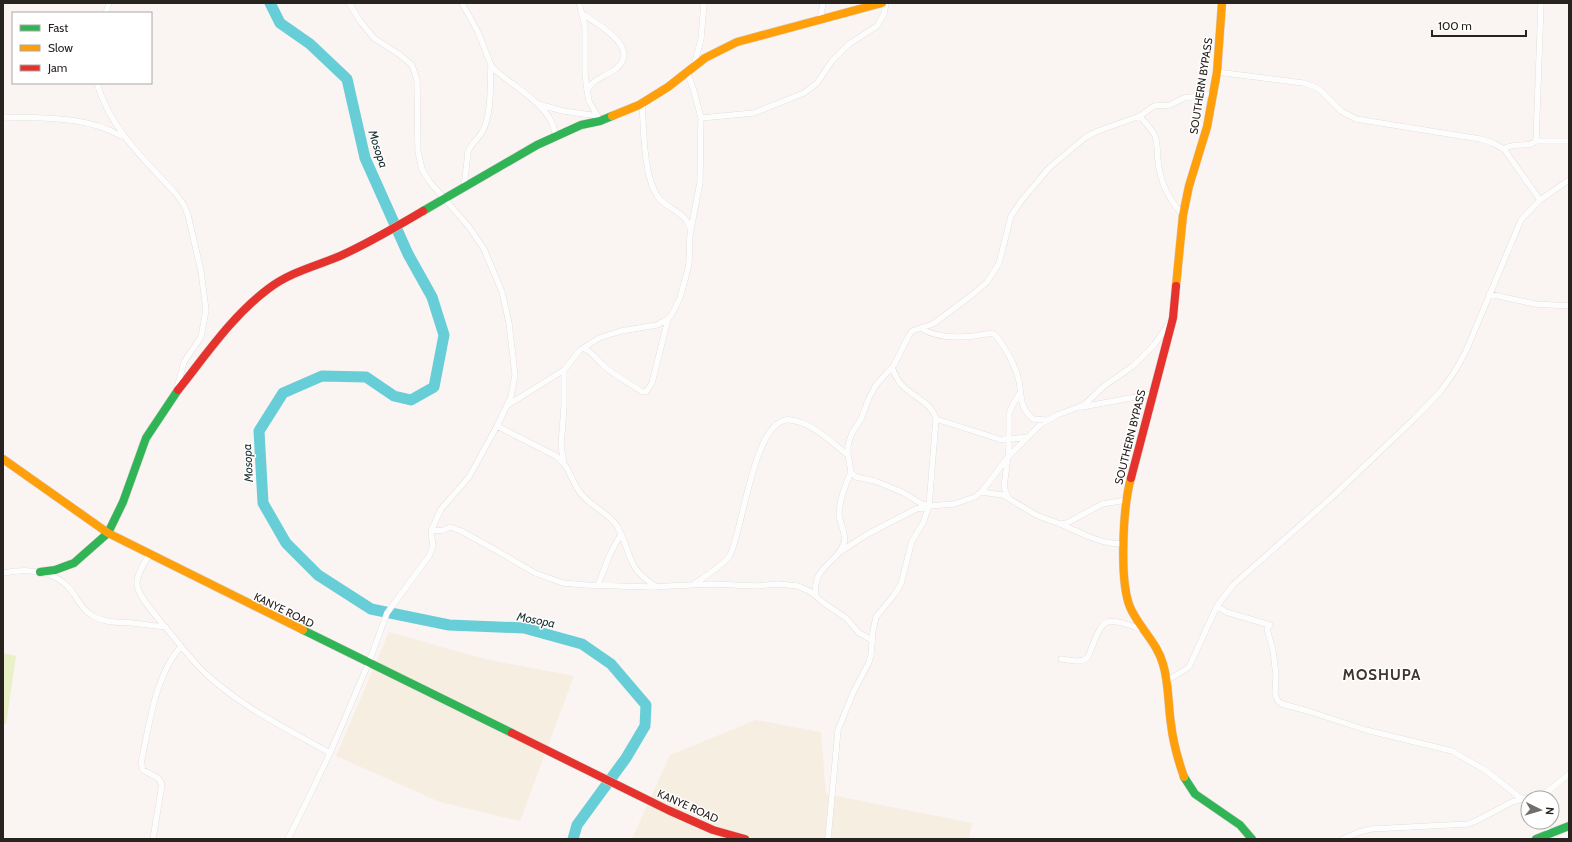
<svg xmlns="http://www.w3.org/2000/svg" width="1572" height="842" viewBox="0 0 1572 842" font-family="Cabin,sans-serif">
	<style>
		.commercial { fill: #f7eee2 }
		.pitch { fill: #eaf1c7 }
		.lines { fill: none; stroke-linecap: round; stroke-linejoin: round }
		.river { stroke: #67ced7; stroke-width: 11 }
		.street-casing { stroke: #d8d2cf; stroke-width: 6 }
		.fast-casing { stroke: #d8d2cf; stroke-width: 9 }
		.slow-casing { stroke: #d8d2cf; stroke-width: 9 }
		.jam-casing { stroke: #d8d2cf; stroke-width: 9 }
		.street { stroke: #fefdfd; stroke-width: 5.5 }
		.fast { stroke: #30b455; stroke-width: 8 }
		.slow { stroke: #ff9f0a; stroke-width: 8 }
		.jam { stroke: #e5322d; stroke-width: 8 }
		.labels { text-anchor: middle; stroke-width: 3; stroke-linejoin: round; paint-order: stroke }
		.street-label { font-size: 11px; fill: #292320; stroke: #fff }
		.water-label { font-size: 12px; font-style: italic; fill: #193032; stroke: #fff }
		.district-label { font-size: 15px; font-weight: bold; letter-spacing: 1px; fill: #40342e; stroke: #fff }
	</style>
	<rect width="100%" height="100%" fill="#faf4f2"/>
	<path class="commercial" d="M 389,632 L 485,659 L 574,676 L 520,821 L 440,802 L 336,756 Z
		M 756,720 L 821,732 L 826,794 L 972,823 L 969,839 L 632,839 L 670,755 Z"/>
	<path class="pitch" d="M 3,653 L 16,656 L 6,724 L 3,723 Z"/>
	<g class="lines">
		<path class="river" d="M 270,3 L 280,23 L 310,44 L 347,79 L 365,158 L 408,254 L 432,297 L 444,335 L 434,387 L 411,400 L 394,396 L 366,377 L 322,376 L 283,393 L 259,431 L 263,503 L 286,543 L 318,575 L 371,609 L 449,625 L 524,628 L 582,644 L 611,664 L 646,705 L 645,726 L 626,758 L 577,825 L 573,839"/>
		<g class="street-casing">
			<path id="street" d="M 462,3 L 478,32 L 491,65 L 495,70 C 512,85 541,101 551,121 C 554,126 554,131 556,136
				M 579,3 L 585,26 L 585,73 L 587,90 L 589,101 L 597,115
				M 106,13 L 109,3
				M 581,13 C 598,24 647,51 611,72 C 601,78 593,80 587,90
				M 820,20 L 823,3
				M 694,66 L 701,39 L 704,3
				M 1217,72 L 1303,83 L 1313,86 L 1320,90 L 1341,111 L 1356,119 L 1480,139 L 1493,143 L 1504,149 L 1540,200
				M 97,83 C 110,129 145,160 176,194 L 184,205 L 188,215 L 201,271 L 206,310 L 201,337 L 184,362 L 176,392
				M 642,103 C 644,129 643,176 658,197 C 668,210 686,212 690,228
				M 538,104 L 563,111 L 598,116
				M 1140,116 C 1145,123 1152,129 1155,136 C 1158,144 1157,153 1158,161 C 1160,181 1169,200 1183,215
				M 3,117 C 42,118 87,116 121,136
				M 701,118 L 754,113 L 804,93 L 817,83 L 832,61 L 849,44 L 877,26 L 884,14 L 886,3
				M 1536,141 L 1541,3
				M 1504,149 C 1515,141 1527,149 1536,141 L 1569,141
				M 464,188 L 468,152 C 471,144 478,139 482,132 C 492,116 490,83 491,65
				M 1489,294 L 1535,304 L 1569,306
				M 1170,322 L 1154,345 L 1133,366 L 1104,386 L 1084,405 L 1057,415 L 1041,424 L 1008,457 L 983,490 L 975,497 L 954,504 L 929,506 L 922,504 L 902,492 L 875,481 L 856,477 L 851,472 L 848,455 L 848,445 L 852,433 L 861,419 L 869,398 L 876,385 L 894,365 L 908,337 L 912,331 L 933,324 L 972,295 L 987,282 L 999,263 L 1011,216 L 1022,200 L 1049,168 L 1086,137 L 1098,131 L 1140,116 L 1154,106 L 1170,105 L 1184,98 L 1213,94
				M 921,328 C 936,338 957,338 974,336 C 981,335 987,333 994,334 C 1003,343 1015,365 1018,377 C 1023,394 1017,405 1033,419 L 1045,420
				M 583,348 C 593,352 594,357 602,364 C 613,375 628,382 641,391 L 646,392 L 652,383 L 668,319
				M 564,370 L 564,407 L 561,446 L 564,463
				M 508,405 L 564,370 L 580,350 L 599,338 L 621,331 L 657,325 L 668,319 L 672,314 L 680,298 L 686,276 L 689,263 L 690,235 L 700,182 L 701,118 L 694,91 L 687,71
				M 1082,407 L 1152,394
				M 936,419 L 1002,440 L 1028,437
				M 497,426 L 556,456 C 570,467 570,478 579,491 C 589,506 608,512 617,526 C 625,539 627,553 634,566 C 639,575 648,581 656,587
				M 981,492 L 1003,495 L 1036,515 L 1060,524 L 1067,523 L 1102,504 L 1126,500
				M 1008,497 L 1004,487 L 1009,448 L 1009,414 L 1012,406 L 1020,393
				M 1060,524 C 1083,533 1098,544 1124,544
				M 431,531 L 444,530 L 450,527 L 461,531 L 494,549 L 535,573 L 563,583 L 586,585 L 650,587 L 711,584 L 756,586 L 778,584 L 798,586 L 811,592 L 825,604 L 846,618 L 859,633 L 872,640
				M 840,552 L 866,535 L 914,510 L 919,508 L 928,509
				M 150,554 C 145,562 136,575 137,585 C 139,598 158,618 166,628 C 179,643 191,660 206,674 C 242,707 287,729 330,753
				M 3,573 C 27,568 55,570 71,590 C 79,600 81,609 93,616 C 105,623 118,622 132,623 C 143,624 154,626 166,627
				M 694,584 C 704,577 724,565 730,555 C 743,531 754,414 791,420 C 813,423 831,442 848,455
				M 598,585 L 610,554 L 621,534
				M 816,595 C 812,566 837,564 844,543 C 847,534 839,523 839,513 C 840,499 845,485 851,472
				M 1217,606 L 1226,612 L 1270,625 L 1267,629 L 1273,650 L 1276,676 L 1275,694 L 1278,701 L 1282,704 L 1308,711 L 1366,730 L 1452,751 L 1485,770 L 1522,799
				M 1061,659 C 1070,660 1081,664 1088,657 C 1104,617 1101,615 1144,630
				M 1166,681 L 1183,671 L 1189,667 L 1217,606 L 1233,585 L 1332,497 L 1414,419 L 1440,392 L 1455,371 L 1466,351 L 1521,220 L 1540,200 L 1569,180
				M 1544,798 L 1547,792 L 1569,774
				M 1546,822 L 1548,834
				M 153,839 L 162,784 L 158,778 L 143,770 L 141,763 C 150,723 154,678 181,646
				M 288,839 L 307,801 L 330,753 L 369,662 L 387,613 L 429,556 L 433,546 L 431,531 L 441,509 L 469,477 L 497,426 L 511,397 L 515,375 L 509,323 L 502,292 L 484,249 L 469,227 L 429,181 L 422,169 L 418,152 L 417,80 L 412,65 L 400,55 L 374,38 L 360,21 L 349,3
				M 828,839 L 838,730 L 853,693 L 869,662 L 871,655 L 873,631 L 876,617 L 894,595 L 901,584 L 912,541 L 923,523 L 929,506 L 936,419 C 931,401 912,397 901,384 C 897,379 894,373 892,367
				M 1343,839 L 1359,832 L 1371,829 L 1468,824 L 1476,821 L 1512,802 L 1547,792"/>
		</g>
		<g class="fast-casing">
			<path id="fast" d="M 423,211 L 537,145 L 581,125 L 600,121 L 612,116
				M 40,572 L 55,570 L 74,563 L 108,533 L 123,502 L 146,438 L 178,390
				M 303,630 L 512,733
				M 1184,777 L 1195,794 L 1240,825 L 1252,839
				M 1536,839 L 1569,826"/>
		</g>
		<g class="slow-casing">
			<path id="slow" d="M 612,116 L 639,105 L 668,87 L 705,58 L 737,42 L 882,3
				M 1176,286 L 1183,215 L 1189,186 L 1207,127 L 1217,72 L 1222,3
				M 3,459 L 108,533 L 303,630
				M 1131,478 C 1123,506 1119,580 1130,607 C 1139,628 1157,642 1163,664 C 1169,683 1168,705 1171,724 C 1173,742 1178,760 1184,777"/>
		</g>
		<g class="jam-casing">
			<path id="jam" d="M 178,390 C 206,355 232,316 268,289 C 290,272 316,266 340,256 C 369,243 396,227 423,211
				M 1131,478 L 1173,318 L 1176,286
				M 512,733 L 668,810 L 713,830 L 745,839"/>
		</g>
		<use href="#street" class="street"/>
		<use href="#fast" class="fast"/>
		<use href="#slow" class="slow"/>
		<use href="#jam" class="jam"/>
	</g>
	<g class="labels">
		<g class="street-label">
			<text transform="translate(1201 86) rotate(-81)" y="4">SOUTHERN BYPASS</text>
			<text transform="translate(1130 437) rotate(-76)" y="4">SOUTHERN BYPASS</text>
			<text transform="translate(284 610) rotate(26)" y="4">KANYE ROAD</text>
			<text transform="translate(688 806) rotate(24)" y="4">KANYE ROAD</text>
		</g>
		<g class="water-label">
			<text transform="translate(378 149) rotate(72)" y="4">Mosopa</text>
			<text transform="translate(248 463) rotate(-93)" y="4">Mosopa</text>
			<text transform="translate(536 620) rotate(11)" y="4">Mosopa</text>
		</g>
		<g class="district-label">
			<text x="1382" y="680">MOSHUPA</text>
		</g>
	</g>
	<rect width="1572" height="842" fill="none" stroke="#292320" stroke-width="8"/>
	<rect x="12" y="12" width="140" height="72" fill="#ffffff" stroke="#a9a7a6"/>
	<rect x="20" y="25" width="20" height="6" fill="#30b455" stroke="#a9a7a6"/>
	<text x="48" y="32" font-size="12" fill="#292320">Fast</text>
	<rect x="20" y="45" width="20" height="6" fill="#ff9f0a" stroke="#a9a7a6"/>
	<text x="48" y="52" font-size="12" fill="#292320">Slow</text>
	<rect x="20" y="65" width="20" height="6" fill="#e5322d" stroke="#a9a7a6"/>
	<text x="48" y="72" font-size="12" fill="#292320">Jam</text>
	<g transform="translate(1540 810) rotate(95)"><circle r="19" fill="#ffffff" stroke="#a9a7a6"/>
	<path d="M0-3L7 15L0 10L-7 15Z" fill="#726c6a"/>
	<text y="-6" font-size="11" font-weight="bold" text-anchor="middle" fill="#292320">N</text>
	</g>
	<path d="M1432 30v6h94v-6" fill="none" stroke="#292320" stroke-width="2"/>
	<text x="1438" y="30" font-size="12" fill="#292320" stroke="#ffffff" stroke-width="3" paint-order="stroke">100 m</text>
</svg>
